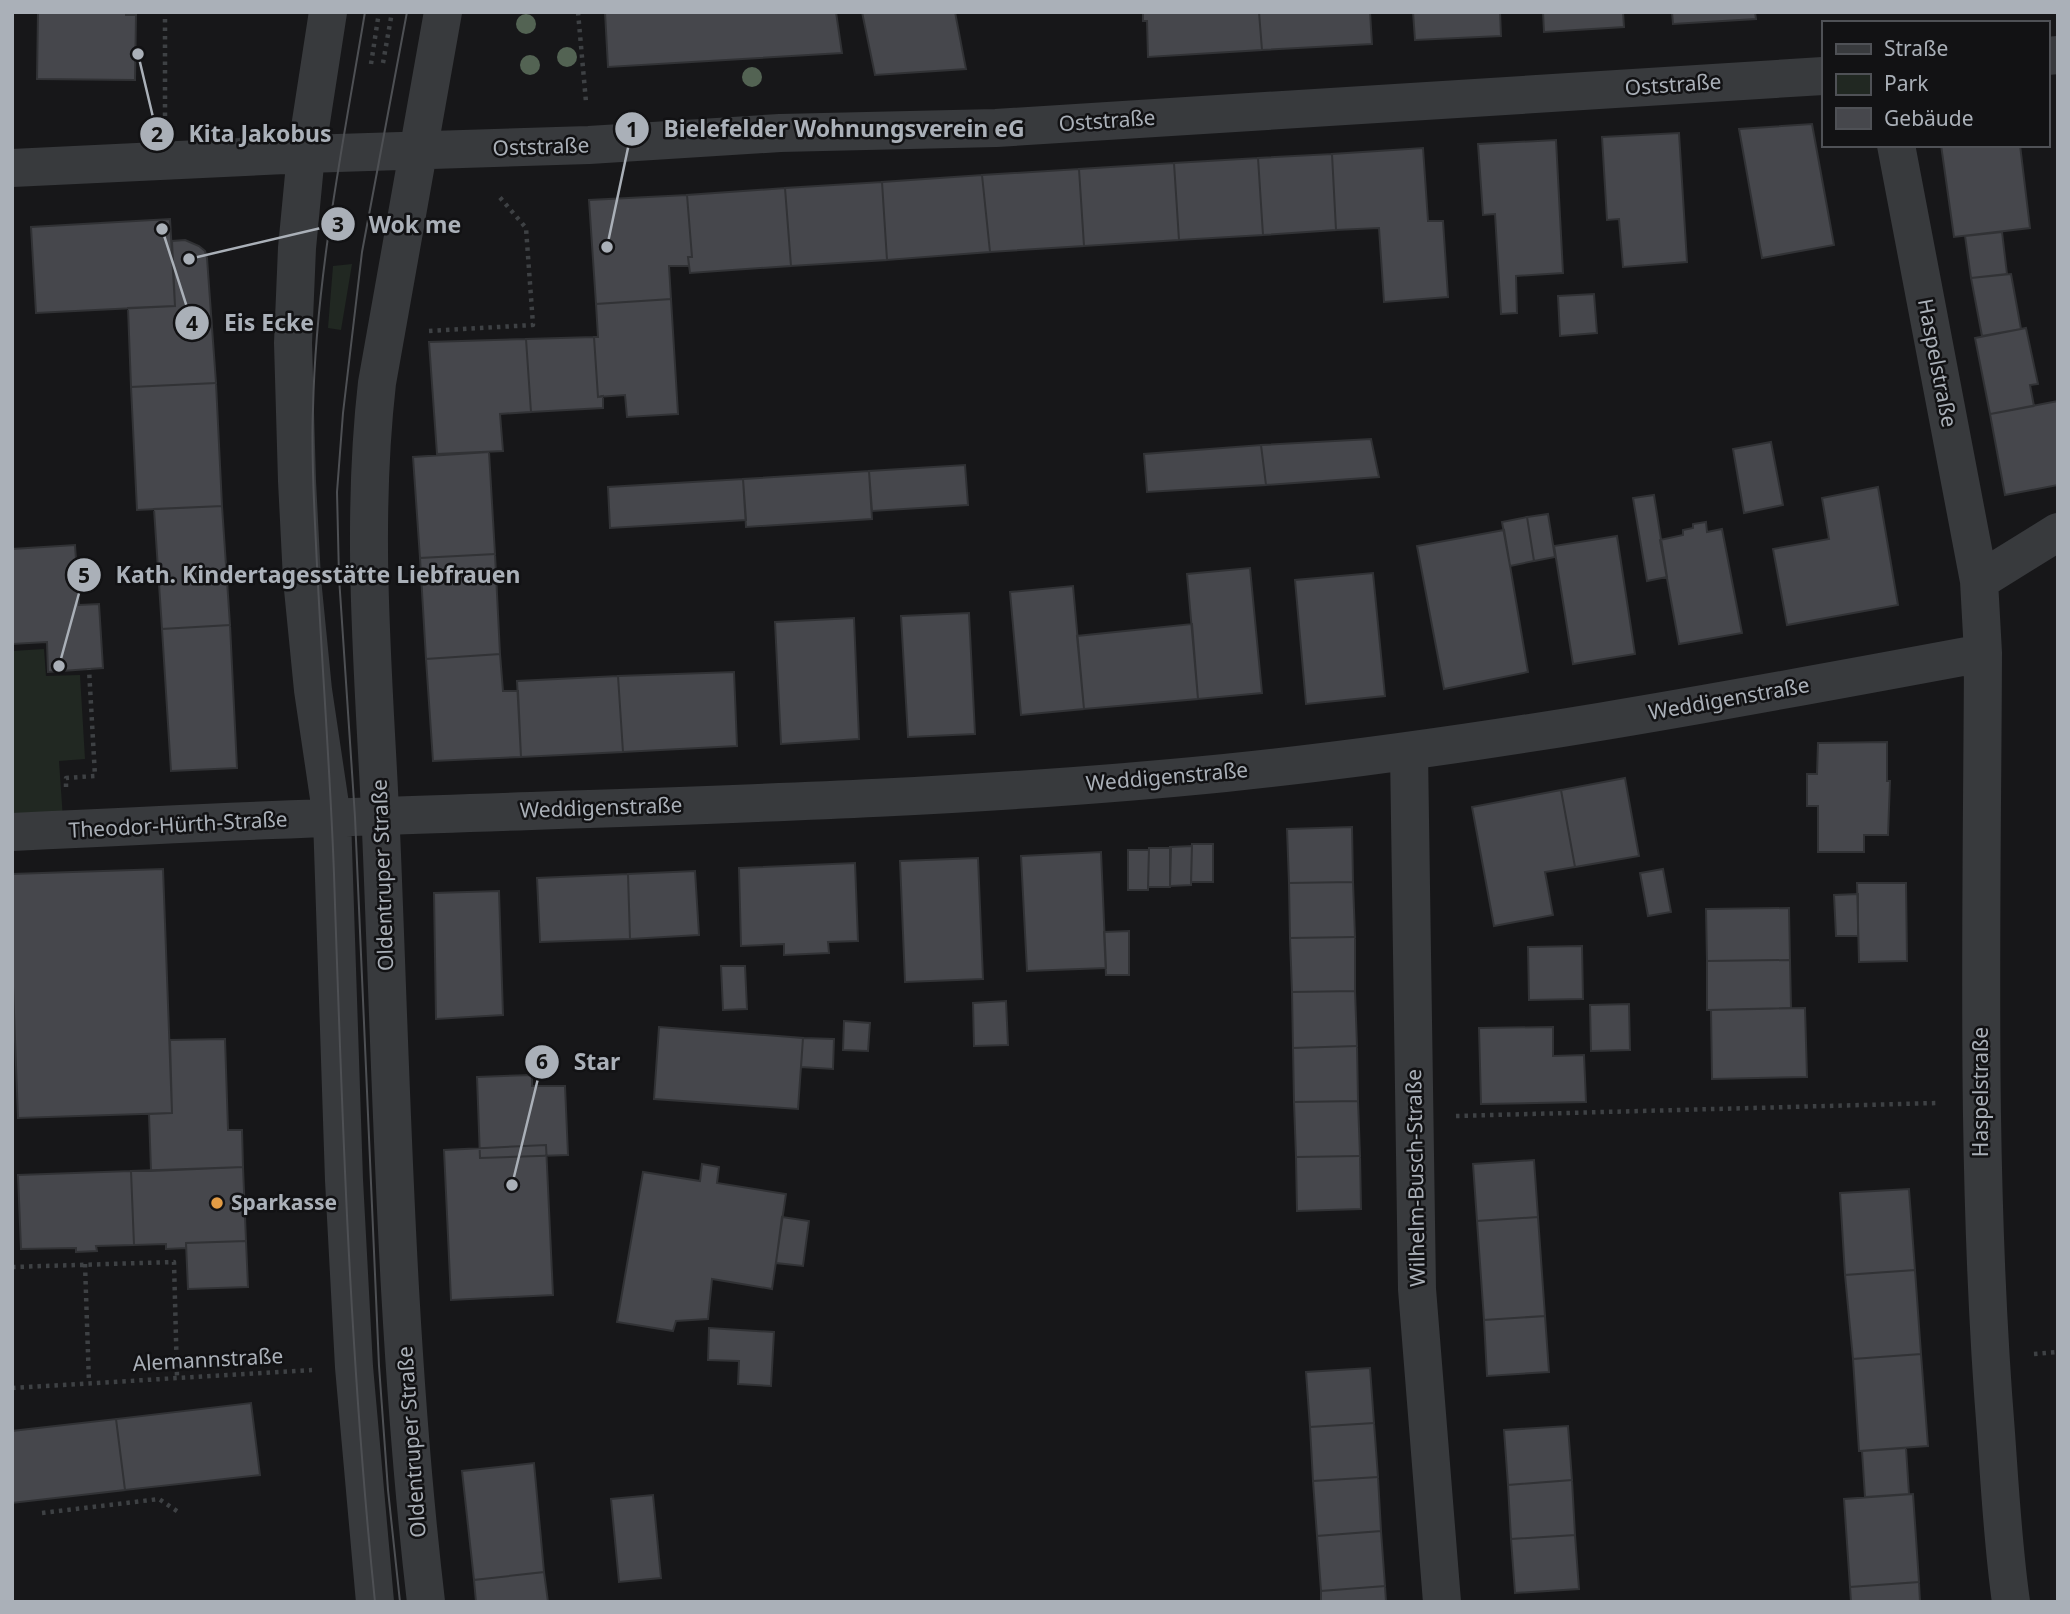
<svg xmlns="http://www.w3.org/2000/svg" width="2070" height="1614" viewBox="0 0 2070 1614" font-family="'Noto Sans',sans-serif">
	<style>
		.green { fill: #212822 }
		.building { fill: #46474c; stroke: #313235; stroke-width: 2 }
		.lines { fill: none; stroke-linecap: round; stroke-linejoin: round }
		.path { stroke: #3e4144; stroke-width: 4.5; stroke-dasharray: 3.5 5; stroke-linecap: butt }
		.minor { stroke: #383a3d; stroke-width: 38 }
		.tram { stroke: #4e5054; stroke-width: 2 }
		.tree { fill: #536353 }
		.poi-dot { fill: #e39c45; stroke: #121214; stroke-width: 2.5 }
		.labels { text-anchor: middle; stroke-width: 5; stroke-linejoin: round; paint-order: stroke }
		.street-label { font-size: 21px; fill: #aab0b8; stroke: #121214 }
		.poi-label { font-size: 21px; font-weight: bold; fill: #aab0b8; stroke: #121214; text-anchor: start }
		.leader { fill: none; stroke: #aab0b8; stroke-width: 2.5 }
		.callout-dot { fill: #aab0b8; stroke: #121214; stroke-width: 2.5 }
		.mark-label { font-size: 21px; text-anchor: middle; font-weight: bold; fill: #111 }
		.callout-label { font-size: 23px; text-anchor: middle; font-weight: bold; fill: #aab0b8; stroke: #121214; stroke-width: 5; stroke-linejoin: round; paint-order: stroke }
	</style>
	<rect width="100%" height="100%" fill="#171719"/>
	<path class="green" d="M 352,264 L 341,330 L 328,328 L 333,266 Z
		M 44,649 L 46,676 L 80,675 L 85,759 L 59,761 L 63,819 L 12,822 L 12,651 Z"/>
	<path class="building" d="M 38,12 L 126,12 L 126,15 L 136,15 L 135,80 L 37,79 Z
		M 605,12 L 836,12 L 842,53 L 608,67 Z
		M 862,12 L 955,12 L 966,69 L 875,75 Z
		M 1143,12 L 1259,12 L 1262,50 L 1148,57 L 1147,21 L 1143,21 Z
		M 1259,12 L 1370,12 L 1372,44 L 1262,50 Z
		M 1413,12 L 1500,12 L 1501,36 L 1415,40 Z
		M 1543,12 L 1623,12 L 1624,27 L 1544,32 Z
		M 1672,12 L 1755,12 L 1756,19 L 1673,24 Z
		M 1812,124 L 1834,245 L 1762,258 L 1739,129 Z
		M 1679,133 L 1687,262 L 1623,267 L 1619,219 L 1607,220 L 1602,137 Z
		M 1556,140 L 1563,273 L 1516,276 L 1517,313 L 1501,314 L 1495,214 L 1483,215 L 1478,144 Z
		M 1941,145 L 2020,145 L 2030,228 L 1954,237 Z
		M 1423,148 L 1428,221 L 1443,221 L 1448,297 L 1384,302 L 1379,228 L 1336,230 L 1332,154 Z
		M 1332,154 L 1336,230 L 1263,235 L 1258,158 Z
		M 1258,158 L 1263,235 L 1179,240 L 1174,163 Z
		M 1174,163 L 1179,240 L 1084,246 L 1079,169 Z
		M 1079,169 L 1084,246 L 990,252 L 982,175 Z
		M 982,175 L 990,252 L 887,260 L 882,182 Z
		M 882,182 L 887,260 L 791,266 L 785,188 Z
		M 785,188 L 791,266 L 690,273 L 688,257 L 692,257 L 687,195 Z
		M 687,195 L 692,257 L 688,257 L 689,266 L 669,266 L 671,299 L 596,304 L 589,200 Z
		M 170,219 L 175,306 L 36,313 L 31,227 Z
		M 2002,232 L 2007,274 L 1971,278 L 1965,236 Z
		M 185,240 L 199,246 L 205,251 L 207,258 L 216,383 L 131,387 L 128,308 L 175,306 L 172,241 Z
		M 2011,274 L 2021,329 L 1982,336 L 1971,278 Z
		M 1594,294 L 1597,333 L 1560,336 L 1558,296 Z
		M 671,299 L 678,414 L 627,417 L 625,395 L 598,397 L 594,337 L 598,337 L 596,304 Z
		M 2026,328 L 2038,384 L 2030,385 L 2034,406 L 1990,414 L 1975,338 Z
		M 594,337 L 598,397 L 603,396 L 603,408 L 531,412 L 526,339 Z
		M 526,339 L 531,412 L 500,414 L 503,451 L 437,454 L 429,342 Z
		M 216,383 L 222,506 L 137,510 L 131,387 Z
		M 2058,401 L 2058,485 L 2005,495 L 1990,414 Z
		M 1371,439 L 1379,477 L 1266,485 L 1261,445 Z
		M 1771,442 L 1783,505 L 1744,513 L 1733,449 Z
		M 1261,445 L 1266,485 L 1147,492 L 1144,454 Z
		M 489,452 L 495,554 L 420,558 L 413,457 Z
		M 965,465 L 968,505 L 872,511 L 869,471 Z
		M 869,471 L 872,519 L 746,527 L 743,479 Z
		M 743,479 L 746,520 L 610,528 L 608,487 Z
		M 1878,487 L 1898,605 L 1787,625 L 1773,549 L 1829,539 L 1822,498 Z
		M 1654,495 L 1667,577 L 1647,581 L 1633,498 Z
		M 222,506 L 230,625 L 162,629 L 154,509 Z
		M 1548,514 L 1555,557 L 1534,561 L 1527,517 Z
		M 1527,517 L 1534,561 L 1510,566 L 1502,522 Z
		M 1706,522 L 1707,532 L 1722,529 L 1742,633 L 1679,644 L 1660,540 L 1683,535 L 1683,530 L 1693,528 L 1693,524 Z
		M 1504,530 L 1528,672 L 1444,689 L 1417,546 Z
		M 1617,536 L 1635,654 L 1573,664 L 1554,546 Z
		M 75,545 L 79,605 L 99,604 L 103,668 L 48,672 L 47,642 L 12,644 L 12,549 Z
		M 495,554 L 500,654 L 426,659 L 420,558 Z
		M 1250,568 L 1262,693 L 1198,699 L 1187,574 Z
		M 1373,573 L 1385,696 L 1306,704 L 1295,580 Z
		M 1073,586 L 1084,709 L 1021,715 L 1010,592 Z
		M 969,613 L 975,734 L 908,737 L 901,616 Z
		M 854,618 L 859,739 L 781,744 L 775,622 Z
		M 1192,624 L 1198,699 L 1084,709 L 1077,636 Z
		M 230,625 L 237,768 L 171,771 L 162,629 Z
		M 500,654 L 503,691 L 518,691 L 521,757 L 433,761 L 426,659 Z
		M 734,672 L 737,746 L 623,752 L 618,676 Z
		M 618,676 L 623,752 L 521,757 L 517,681 Z
		M 1887,742 L 1887,781 L 1890,781 L 1888,835 L 1864,835 L 1864,852 L 1818,852 L 1818,806 L 1807,806 L 1807,774 L 1817,774 L 1818,743 Z
		M 1625,778 L 1639,856 L 1575,867 L 1561,790 Z
		M 1561,790 L 1575,867 L 1545,872 L 1553,915 L 1494,926 L 1472,807 Z
		M 1352,827 L 1353,882 L 1289,883 L 1287,829 Z
		M 1192,844 L 1213,844 L 1213,882 L 1191,882 Z
		M 1192,846 L 1191,885 L 1170,886 L 1170,847 Z
		M 1149,848 L 1171,848 L 1170,887 L 1148,887 Z
		M 1128,850 L 1149,850 L 1148,890 L 1128,890 Z
		M 1101,852 L 1106,968 L 1027,971 L 1021,856 Z
		M 978,858 L 983,979 L 905,982 L 900,861 Z
		M 855,863 L 858,941 L 828,942 L 829,953 L 784,955 L 784,944 L 741,946 L 739,868 Z
		M 163,869 L 172,1113 L 18,1118 L 12,960 L 12,874 Z
		M 1663,869 L 1671,912 L 1648,916 L 1640,873 Z
		M 695,871 L 699,935 L 630,939 L 628,874 Z
		M 628,874 L 630,939 L 540,942 L 537,878 Z
		M 1353,882 L 1355,937 L 1290,938 L 1289,883 Z
		M 1857,883 L 1906,883 L 1907,961 L 1859,962 Z
		M 499,891 L 503,1015 L 436,1019 L 434,893 Z
		M 1858,894 L 1858,936 L 1836,936 L 1834,895 Z
		M 1789,908 L 1790,960 L 1707,961 L 1706,909 Z
		M 1129,931 L 1129,975 L 1106,975 L 1104,932 Z
		M 1355,937 L 1355,991 L 1292,992 L 1290,938 Z
		M 1582,946 L 1583,999 L 1529,1000 L 1528,947 Z
		M 1790,960 L 1791,1008 L 1707,1010 L 1707,961 Z
		M 721,966 L 745,966 L 747,1009 L 723,1010 Z
		M 1355,991 L 1357,1046 L 1293,1048 L 1292,992 Z
		M 1006,1001 L 1008,1045 L 974,1046 L 973,1003 Z
		M 1629,1004 L 1630,1050 L 1591,1051 L 1590,1005 Z
		M 1805,1008 L 1807,1077 L 1712,1079 L 1711,1010 Z
		M 844,1021 L 870,1023 L 868,1051 L 843,1050 Z
		M 659,1027 L 803,1038 L 798,1109 L 654,1099 Z
		M 1553,1027 L 1553,1056 L 1584,1055 L 1586,1102 L 1481,1104 L 1479,1028 Z
		M 803,1038 L 834,1039 L 833,1069 L 801,1067 Z
		M 225,1039 L 228,1130 L 242,1130 L 243,1167 L 151,1171 L 149,1114 L 172,1113 L 170,1040 Z
		M 1357,1046 L 1358,1101 L 1294,1102 L 1293,1048 Z
		M 532,1075 L 532,1086 L 565,1086 L 568,1155 L 480,1158 L 477,1077 Z
		M 1358,1101 L 1360,1156 L 1296,1157 L 1294,1102 Z
		M 546,1145 L 553,1295 L 451,1300 L 444,1150 Z
		M 1360,1156 L 1361,1209 L 1297,1211 L 1296,1157 Z
		M 1534,1160 L 1538,1217 L 1477,1221 L 1473,1164 Z
		M 702,1164 L 719,1167 L 717,1183 L 786,1194 L 772,1289 L 712,1279 L 708,1319 L 676,1321 L 673,1331 L 617,1322 L 643,1172 L 700,1181 Z
		M 243,1167 L 246,1241 L 186,1243 L 186,1248 L 166,1249 L 166,1244 L 134,1245 L 131,1171 Z
		M 131,1171 L 134,1245 L 96,1246 L 97,1251 L 76,1252 L 76,1248 L 21,1249 L 18,1175 Z
		M 1909,1189 L 1915,1270 L 1845,1275 L 1840,1193 Z
		M 782,1217 L 809,1221 L 803,1266 L 776,1263 Z
		M 1538,1217 L 1545,1316 L 1484,1320 L 1477,1221 Z
		M 246,1241 L 248,1287 L 188,1289 L 186,1243 Z
		M 1915,1270 L 1921,1354 L 1853,1359 L 1845,1275 Z
		M 1545,1316 L 1549,1372 L 1487,1376 L 1484,1320 Z
		M 709,1328 L 774,1332 L 771,1386 L 738,1384 L 739,1361 L 708,1360 Z
		M 1921,1354 L 1928,1446 L 1859,1451 L 1853,1359 Z
		M 1370,1368 L 1374,1423 L 1310,1427 L 1306,1372 Z
		M 251,1403 L 260,1475 L 125,1490 L 116,1419 Z
		M 116,1419 L 125,1490 L 12,1503 L 12,1431 Z
		M 1374,1423 L 1378,1477 L 1313,1481 L 1310,1427 Z
		M 1568,1426 L 1572,1480 L 1508,1485 L 1504,1430 Z
		M 1906,1448 L 1909,1494 L 1865,1497 L 1862,1451 Z
		M 534,1463 L 544,1572 L 474,1580 L 462,1471 Z
		M 1378,1477 L 1381,1531 L 1317,1536 L 1313,1481 Z
		M 1572,1480 L 1575,1535 L 1511,1539 L 1508,1485 Z
		M 1913,1494 L 1919,1582 L 1850,1587 L 1844,1499 Z
		M 653,1495 L 661,1578 L 619,1582 L 611,1499 Z
		M 1381,1531 L 1385,1586 L 1321,1591 L 1317,1536 Z
		M 1575,1535 L 1579,1589 L 1515,1593 L 1511,1539 Z
		M 544,1572 L 548,1602 L 476,1602 L 474,1580 Z
		M 1919,1582 L 1920,1602 L 1851,1602 L 1850,1587 Z
		M 1385,1586 L 1386,1602 L 1321,1602 L 1321,1591 Z"/>
	<g class="lines">
		<path class="path" d="M 578,12 L 586,102
			M 383,63 L 392,12
			M 371,64 L 379,12
			M 165,116 L 165,12
			M 429,331 L 533,325 L 526,228 L 497,194
			M 66,787 L 66,778 L 95,776 L 89,669
			M 1456,1116 L 1937,1103
			M 85,1264 L 89,1383
			M 12,1267 L 174,1262 L 177,1377
			M 2034,1354 L 2058,1352
			M 12,1388 L 312,1370
			M 42,1513 L 159,1499 L 180,1513"/>
		<path class="minor" d="M 328,12 L 306,154 L 297,248 L 293,343 L 297,481 L 302,579 L 313,690 L 332,818 L 344,1180 L 354,1367 L 375,1602
			M 2047,56 L 2058,55
			M 1896,145 L 1979,581 L 1983,653 C 1982,913 1975,1173 1996,1433 C 2000,1489 2003,1546 2011,1602
			M 12,168 L 306,154 L 589,145 L 780,133 L 996,128 L 1823,76
			M 1979,581 L 2058,532
			M 1409,752 L 1417,1289 L 1442,1602
			M 12,832 C 135,826 258,820 380,816 C 662,806 945,801 1225,773 C 1480,747 1731,700 1983,653
			M 426,1602 C 397,1354 392,1104 382,855 C 376,698 359,540 377,383 L 443,12"/>
		<path class="tram" d="M 365,12 C 343,144 316,276 313,409 C 311,455 314,500 316,545 C 321,655 330,764 334,874 C 342,1117 350,1360 375,1602
			M 400,1602 L 388,1490 L 379,1366 L 355,817 L 339,577 L 337,492 L 343,413 L 362,252 L 407,12"/>
	</g>
	<g class="tree">
		<circle cx="526" cy="24" r="10"/>
		<circle cx="567" cy="57" r="10"/>
		<circle cx="530" cy="65" r="10"/>
		<circle cx="752" cy="77" r="10"/>
	</g>
	<circle class="poi-dot" cx="217" cy="1203" r="7"/>
	<g class="labels">
		<g class="street-label">
			<text transform="translate(1673 85) rotate(-4)" y="7">Oststraße</text>
			<text transform="translate(1107 121) rotate(-4)" y="7">Oststraße</text>
			<text transform="translate(541 147) rotate(-2)" y="7">Oststraße</text>
			<text transform="translate(1937 363) rotate(79)" y="7">Haspelstraße</text>
			<text transform="translate(1729 699) rotate(-10)" y="7">Weddigenstraße</text>
			<text transform="translate(1167 777) rotate(-5)" y="7">Weddigenstraße</text>
			<text transform="translate(601 808) rotate(-2)" y="7">Weddigenstraße</text>
			<text transform="translate(178 825) rotate(-3)" y="7">Theodor-Hürth-Straße</text>
			<text transform="translate(383 875) rotate(-92)" y="7">Oldentruper Straße</text>
			<text transform="translate(1981 1092) rotate(-90)" y="7">Haspelstraße</text>
			<text transform="translate(1416 1178) rotate(-91)" y="7">Wilhelm-Busch-Straße</text>
			<text transform="translate(208 1360) rotate(-3)" y="7">Alemannstraße</text>
			<text transform="translate(412 1442) rotate(-94)" y="7">Oldentruper Straße</text>
		</g>
		<g class="poi-label">
			<text x="231" y="1210">Sparkasse</text>
		</g>
	</g>
	<path class="leader" d="M607 247L632 129M138 54L157 134M189 259L338 224M162 229L192 323M59 666L84 575M512 1185L542 1062"/>
	<g class="callout-dot">
		<circle cx="607" cy="247" r="7"/>
		<circle cx="138" cy="54" r="7"/>
		<circle cx="189" cy="259" r="7"/>
		<circle cx="162" cy="229" r="7"/>
		<circle cx="59" cy="666" r="7"/>
		<circle cx="512" cy="1185" r="7"/>
		<circle cx="632" cy="129" r="18"/>
		<circle cx="157" cy="134" r="18"/>
		<circle cx="338" cy="224" r="18"/>
		<circle cx="192" cy="323" r="18"/>
		<circle cx="84" cy="575" r="18"/>
		<circle cx="542" cy="1062" r="18"/>
	</g>
	<g class="mark-label">
		<text x="632" y="137">1</text>
		<text x="157" y="142">2</text>
		<text x="338" y="232">3</text>
		<text x="192" y="331">4</text>
		<text x="84" y="583">5</text>
		<text x="542" y="1069">6</text>
	</g>
	<g class="callout-label">
		<text x="844" y="137">Bielefelder Wohnungsverein eG</text>
		<text x="260" y="142">Kita Jakobus</text>
		<text x="415" y="233">Wok me</text>
		<text x="269" y="331">Eis Ecke</text>
		<text x="318" y="583">Kath. Kindertagesstätte Liebfrauen</text>
		<text x="597" y="1070">Star</text>
	</g>
	<rect width="2070" height="1614" fill="none" stroke="#aab0b8" stroke-width="28"/>
	<rect x="1822" y="21" width="228" height="126" fill="#121214" stroke="#4f5156" stroke-width="2"/>
	<rect x="1836" y="44" width="35" height="10" fill="#383a3d" stroke="#4f5156" stroke-width="2"/>
	<text x="1884" y="56" font-size="21" fill="#aab0b8">Straße</text>
	<rect x="1836" y="74" width="35" height="21" fill="#212822" stroke="#4f5156" stroke-width="2"/>
	<text x="1884" y="91" font-size="21" fill="#aab0b8">Park</text>
	<rect x="1836" y="108" width="35" height="21" fill="#46474c" stroke="#4f5156" stroke-width="2"/>
	<text x="1884" y="126" font-size="21" fill="#aab0b8">Gebäude</text>
</svg>
